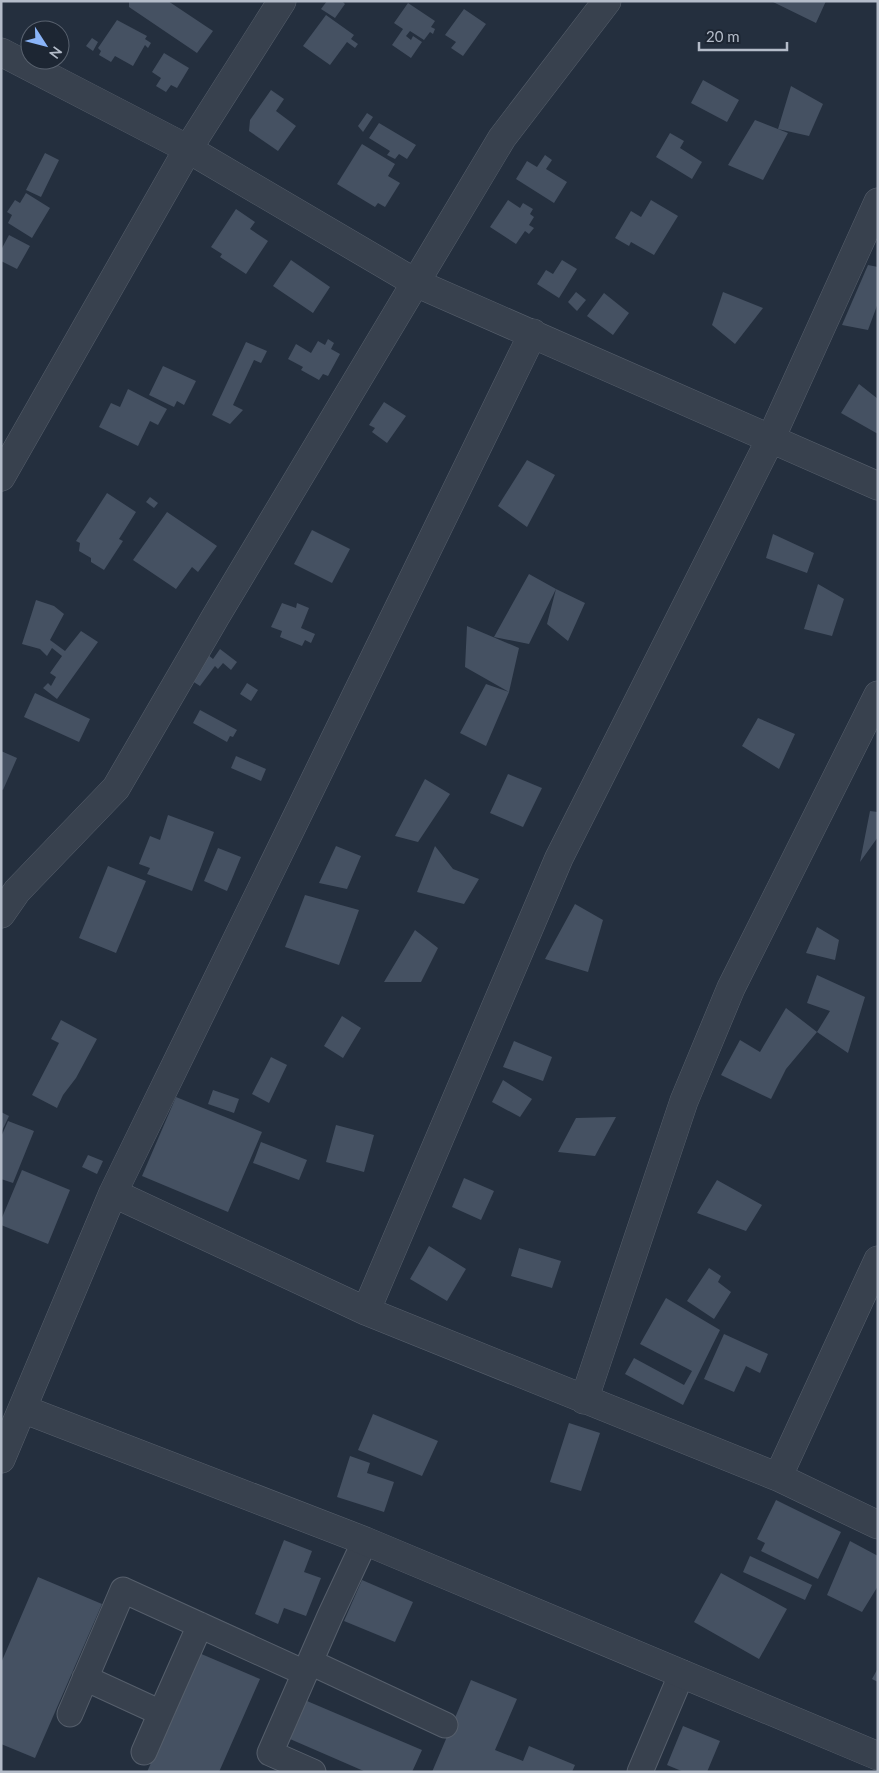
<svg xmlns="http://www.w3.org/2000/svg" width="879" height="1773" viewBox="0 0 879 1773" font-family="Lato,sans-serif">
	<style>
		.building { fill: #455162 }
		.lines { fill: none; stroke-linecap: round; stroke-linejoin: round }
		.pedestrian-casing { stroke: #565f6c; stroke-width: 27 }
		.minor-casing { stroke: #565f6c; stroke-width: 29 }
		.pedestrian { stroke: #38414e; stroke-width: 25 }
		.minor { stroke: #38414e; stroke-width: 28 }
	</style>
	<rect width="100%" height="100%" fill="#242f3e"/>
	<path class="building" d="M 129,1 L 168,1 L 213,31 L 197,53 L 129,7 Z
		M 327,1 L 342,1 L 345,4 L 335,18 L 321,9 Z
		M 771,1 L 826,1 L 816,23 Z
		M 408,3 L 435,21 L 431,27 L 435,29 L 433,34 L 430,32 L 424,40 L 410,31 L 406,36 L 411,40 L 413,36 L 422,42 L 411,58 L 392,45 L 403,29 L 394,23 Z
		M 464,9 L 486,24 L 463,56 L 451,48 L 456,42 L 445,35 Z
		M 326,15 L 354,35 L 351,39 L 358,44 L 355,48 L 347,42 L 330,65 L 303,46 Z
		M 117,20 L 147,36 L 145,39 L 151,43 L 148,48 L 145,45 L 133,66 L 115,56 L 111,62 L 99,55 L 101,51 L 98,48 Z
		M 92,38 L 98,42 L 93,51 L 86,46 Z
		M 164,53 L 189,68 L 177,88 L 171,85 L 166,92 L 156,86 L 161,78 L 152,72 Z
		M 703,80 L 739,100 L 727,122 L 691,103 Z
		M 791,86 L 823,104 L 809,136 L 778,129 Z
		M 271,90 L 284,99 L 276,111 L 296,126 L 278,151 L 249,131 L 250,120 Z
		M 367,113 L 373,117 L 363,132 L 358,126 Z
		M 755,120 L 788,133 L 763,180 L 728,165 Z
		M 379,123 L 416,145 L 407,159 L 399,154 L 395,159 L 387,155 L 390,151 L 369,138 Z
		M 670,133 L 684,141 L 680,148 L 702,162 L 692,179 L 656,157 Z
		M 362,144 L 395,164 L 388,176 L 400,183 L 385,207 L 378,203 L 375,207 L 337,184 Z
		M 45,153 L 59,160 L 41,197 L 26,190 Z
		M 545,155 L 552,160 L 546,169 L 567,182 L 554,203 L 516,179 L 527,161 L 537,167 Z
		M 26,193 L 50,208 L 32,238 L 8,223 L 12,215 L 7,212 L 15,200 L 20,203 Z
		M 508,200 L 520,208 L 523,203 L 533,209 L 530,214 L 534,217 L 529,225 L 534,228 L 529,234 L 525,231 L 516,244 L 490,227 Z
		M 651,200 L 678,216 L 654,255 L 631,242 L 629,246 L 615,238 L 631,211 L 641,217 Z
		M 236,209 L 255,222 L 250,229 L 268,241 L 246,274 L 220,257 L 222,254 L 211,247 Z
		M 9,235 L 30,246 L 17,269 L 1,261 L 1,250 Z
		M 291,260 L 330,287 L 313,313 L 273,286 Z
		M 562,260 L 577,269 L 559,298 L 537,284 L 546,270 L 553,274 Z
		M 868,265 L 878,267 L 878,303 L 868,330 L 842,325 Z
		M 576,292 L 586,300 L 577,311 L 568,302 Z
		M 723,292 L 763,308 L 735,344 L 712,325 Z
		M 604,293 L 629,313 L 613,335 L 587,316 Z
		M 328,339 L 334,343 L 331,349 L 340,354 L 328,376 L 323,374 L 319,380 L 301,370 L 303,367 L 288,359 L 296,344 L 311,353 L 318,341 L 325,345 Z
		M 246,342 L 267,351 L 261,363 L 254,360 L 233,405 L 243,410 L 230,424 L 212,415 Z
		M 163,366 L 196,381 L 184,405 L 177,401 L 174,407 L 149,395 Z
		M 859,384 L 878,399 L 878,434 L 841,413 Z
		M 128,389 L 167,409 L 158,425 L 150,421 L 138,446 L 99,427 L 111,403 L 120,407 Z
		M 384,402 L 406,416 L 387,443 L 372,432 L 375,428 L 369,425 Z
		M 527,460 L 555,475 L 527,527 L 498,506 Z
		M 107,493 L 136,512 L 119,539 L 123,541 L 104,570 L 91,562 L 91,558 L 79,551 L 80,543 L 76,541 Z
		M 150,497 L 158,503 L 154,508 L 146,502 Z
		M 167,512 L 217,546 L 198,572 L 192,567 L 176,589 L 133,560 Z
		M 312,530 L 350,549 L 332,583 L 294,564 Z
		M 773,534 L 814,553 L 807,573 L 766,558 Z
		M 529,574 L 556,589 L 529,644 L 494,637 Z
		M 818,584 L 844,599 L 832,636 L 804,629 Z
		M 556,589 L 585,603 L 568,641 L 547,624 Z
		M 36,600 L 54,606 L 64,614 L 50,640 L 65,651 L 81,631 L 98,642 L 57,699 L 43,688 L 48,683 L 51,686 L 56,677 L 50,673 L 62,656 L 52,648 L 47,656 L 40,649 L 22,644 Z
		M 282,603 L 296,608 L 297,603 L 309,608 L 301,628 L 315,634 L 311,643 L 305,640 L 302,646 L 280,637 L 282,631 L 271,627 Z
		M 467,626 L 519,648 L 509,692 L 465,667 Z
		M 220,649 L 237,662 L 231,670 L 223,663 L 218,669 L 215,666 L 200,686 L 189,679 L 207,654 L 213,659 Z
		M 247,683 L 258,690 L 251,701 L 240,694 Z
		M 486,684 L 509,692 L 486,746 L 460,733 Z
		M 35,693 L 90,719 L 79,742 L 24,717 Z
		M 200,710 L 237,730 L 233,737 L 230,736 L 227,742 L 193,723 Z
		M 758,718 L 795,734 L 779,769 L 742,746 Z
		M 1,751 L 17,758 L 3,790 L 1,789 Z
		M 236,756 L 266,769 L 261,781 L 231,768 Z
		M 508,774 L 542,788 L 523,827 L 490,813 Z
		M 425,779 L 450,794 L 418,842 L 395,836 Z
		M 870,811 L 878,812 L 878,837 L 860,862 Z
		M 168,815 L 214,832 L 192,891 L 147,874 L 150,868 L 139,864 L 150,836 L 160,840 Z
		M 336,846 L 361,856 L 347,889 L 319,883 Z
		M 435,846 L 453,869 L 479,879 L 464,904 L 417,892 Z
		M 218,848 L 241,857 L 227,891 L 204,881 Z
		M 108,866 L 146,881 L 116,953 L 79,938 Z
		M 305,895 L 359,910 L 339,965 L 285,947 Z
		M 575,904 L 603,920 L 588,972 L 545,959 Z
		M 817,927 L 839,940 L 835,960 L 806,953 Z
		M 415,930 L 438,948 L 421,982 L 384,982 Z
		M 817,975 L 865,997 L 848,1053 L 817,1032 L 786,1069 L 771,1099 L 721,1075 L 740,1040 L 760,1052 L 786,1008 L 817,1032 L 830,1011 L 807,1003 Z
		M 342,1016 L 361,1028 L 343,1058 L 324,1046 Z
		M 61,1020 L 97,1039 L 76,1078 L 63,1095 L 57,1108 L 32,1095 L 59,1043 L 51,1039 Z
		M 514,1041 L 552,1057 L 543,1081 L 503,1067 Z
		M 271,1057 L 287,1065 L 269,1103 L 252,1094 Z
		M 503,1080 L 532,1099 L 520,1117 L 492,1102 Z
		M 213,1090 L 239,1099 L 234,1113 L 208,1104 Z
		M 176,1097 L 262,1132 L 228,1212 L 142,1176 Z
		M 1,1112 L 9,1116 L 1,1133 Z
		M 616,1117 L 595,1156 L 558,1152 L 576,1118 Z
		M 8,1121 L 34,1131 L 13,1183 L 1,1179 L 1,1137 Z
		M 336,1125 L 374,1135 L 364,1172 L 326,1162 Z
		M 261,1142 L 307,1160 L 299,1180 L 253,1163 Z
		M 88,1155 L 103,1161 L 97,1174 L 82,1167 Z
		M 22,1170 L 70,1190 L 48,1244 L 1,1225 L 1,1220 Z
		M 464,1178 L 494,1191 L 481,1220 L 452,1207 Z
		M 717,1180 L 762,1205 L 746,1231 L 697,1213 Z
		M 429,1246 L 466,1269 L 447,1301 L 410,1279 Z
		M 519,1248 L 561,1261 L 552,1288 L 511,1276 Z
		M 709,1268 L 721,1276 L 718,1282 L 731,1292 L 714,1319 L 687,1301 Z
		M 666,1298 L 720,1330 L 683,1405 L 625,1374 L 634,1358 L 684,1385 L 692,1371 L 640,1344 Z
		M 724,1334 L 768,1354 L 760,1373 L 746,1366 L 734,1392 L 704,1379 Z
		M 373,1414 L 438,1441 L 422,1476 L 358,1450 Z
		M 569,1423 L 600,1433 L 581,1491 L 550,1482 Z
		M 350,1456 L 370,1463 L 367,1473 L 394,1482 L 384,1512 L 337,1497 Z
		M 776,1500 L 841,1532 L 818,1579 L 761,1551 L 765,1543 L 757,1539 Z
		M 284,1540 L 312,1551 L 304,1572 L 321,1578 L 306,1616 L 284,1608 L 278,1624 L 255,1614 Z
		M 850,1541 L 878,1556 L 878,1586 L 862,1612 L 827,1595 Z
		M 750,1556 L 812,1585 L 805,1600 L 743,1572 Z
		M 721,1573 L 787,1609 L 759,1659 L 694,1622 Z
		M 38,1577 L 102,1604 L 35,1758 L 1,1744 L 1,1663 Z
		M 362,1580 L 413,1602 L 395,1642 L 344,1621 Z
		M 199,1653 L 260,1679 L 219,1772 L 147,1772 Z
		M 878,1668 L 878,1682 L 872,1679 Z
		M 471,1680 L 517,1699 L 495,1750 L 523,1761 L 529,1746 L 575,1765 L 572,1772 L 432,1772 Z
		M 307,1701 L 422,1750 L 412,1772 L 366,1772 L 290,1739 Z
		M 683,1726 L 720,1741 L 707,1772 L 684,1772 L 667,1765 Z"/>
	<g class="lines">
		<g class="pedestrian-casing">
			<path id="pedestrian" d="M 310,1662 L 445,1725
				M 85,1678 L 161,1713 L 200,1625
				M 70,1714 L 123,1590 L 305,1673
				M 144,1752 L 161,1713
				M 313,1772 L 270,1753 L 330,1616 L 365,1541
				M 640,1772 L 682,1673"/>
		</g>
		<g class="minor-casing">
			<path id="minor" d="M 1,52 L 188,149 L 416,283 L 878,486
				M 1,477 L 188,149 L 282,1
				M 1,914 L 17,891 L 116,788 L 216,616 L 502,138 L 607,1
				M 113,1193 L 366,1311 L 778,1477 L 878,1525
				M 366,1311 L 559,858 L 771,438 L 878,202
				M 584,1400 L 684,1101 L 731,988 L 878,695
				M 23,1409 L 365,1541 L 878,1756
				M 1,1459 L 113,1193 L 533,333
				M 778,1477 L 878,1260"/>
		</g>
		<use href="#pedestrian" class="pedestrian"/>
		<use href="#minor" class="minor"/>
	</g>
	<rect width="879" height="1773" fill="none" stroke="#b4bcc9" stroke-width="5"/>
	<g transform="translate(45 45) rotate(126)"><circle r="24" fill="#1d2633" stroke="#59626f"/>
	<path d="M0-4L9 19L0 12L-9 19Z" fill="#8ab4f8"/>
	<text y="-8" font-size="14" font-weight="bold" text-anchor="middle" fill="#b4bcc9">N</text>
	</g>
	<path d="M699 42v8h88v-8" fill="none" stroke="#b4bcc9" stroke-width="2.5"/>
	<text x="706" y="42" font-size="15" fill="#b4bcc9" stroke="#1d2633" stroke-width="4" paint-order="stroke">20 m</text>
</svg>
